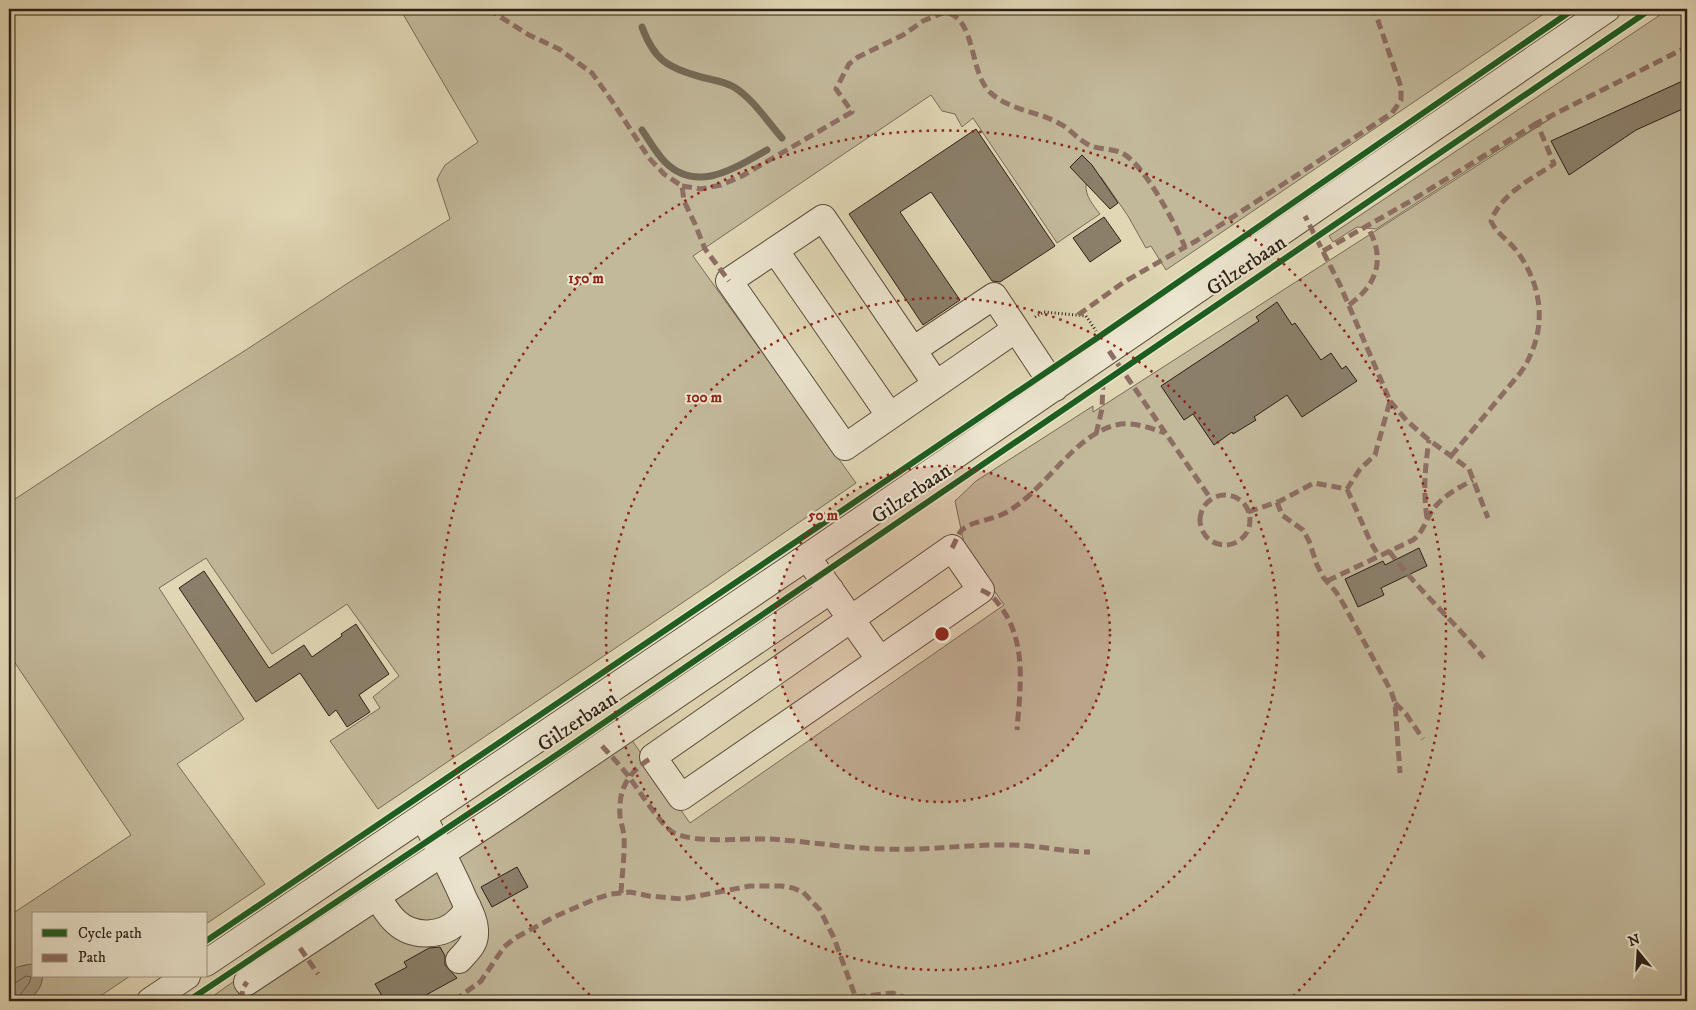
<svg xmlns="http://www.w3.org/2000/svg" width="1696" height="1010" viewBox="0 0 1696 1010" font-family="'IM FELL DW Pica',serif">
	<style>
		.green { fill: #c2b89a; stroke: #786c59 }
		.water { fill: #a49980; stroke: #746956 }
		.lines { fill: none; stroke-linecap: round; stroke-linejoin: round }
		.shore { stroke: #685c4c; stroke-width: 1 }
		.stream { stroke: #746956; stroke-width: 7 }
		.building { fill: #8b7f6a; stroke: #2d2018 }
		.minor-casing { stroke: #5a4e3f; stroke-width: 28 }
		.path { stroke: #2d2018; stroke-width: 3; stroke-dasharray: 1 2.5; stroke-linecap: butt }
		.minor { stroke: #ece5cf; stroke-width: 26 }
		.quiet { stroke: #8d6e63; stroke-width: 5; stroke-dasharray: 10 5; stroke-linecap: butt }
		.cycleway-casing { stroke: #ece5cf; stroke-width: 9 }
		.cycleway { stroke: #1b5e20; stroke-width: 6 }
		.ring { fill: none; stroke: #8f2418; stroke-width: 2.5; stroke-dasharray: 2.5 5 }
		.labels { text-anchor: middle; stroke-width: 4; stroke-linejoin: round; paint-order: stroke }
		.street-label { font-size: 21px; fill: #2d2018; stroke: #ece5cf }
		.centre { fill: #8f2418; stroke: #ece5cf; stroke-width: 2.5 }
		.ring-label { font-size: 15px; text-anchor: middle; font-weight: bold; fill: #8f2418; stroke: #ece5cf; stroke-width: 4; stroke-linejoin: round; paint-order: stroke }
	</style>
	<rect width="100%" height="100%" fill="#e1d7b5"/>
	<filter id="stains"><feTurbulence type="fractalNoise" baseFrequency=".004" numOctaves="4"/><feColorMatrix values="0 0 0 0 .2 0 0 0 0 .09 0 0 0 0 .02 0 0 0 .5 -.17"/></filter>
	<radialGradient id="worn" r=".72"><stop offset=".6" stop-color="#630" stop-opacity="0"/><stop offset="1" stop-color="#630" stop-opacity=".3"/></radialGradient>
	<path class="green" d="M 400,9 L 1551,9 L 1166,270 L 1151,246 L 1146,248 L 1128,216 L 1101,177 L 1092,180 L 1086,184 C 1085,196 1093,205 1100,214 L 1057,243 L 973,118 L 962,127 L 955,114 L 942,111 L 931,95 L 693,256 L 856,483 L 710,584 L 378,809 L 330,741 L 380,708 L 373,697 L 399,676 L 347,604 L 272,654 L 206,558 L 159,588 L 244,719 L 177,764 L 265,884 L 206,924 L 206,914 L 34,914 L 34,966 C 25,962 16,968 9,974 L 9,916 L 131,835 L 9,654 L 9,503 L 152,409 L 249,348 L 348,283 L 450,219 L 437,179 L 445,165 L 478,142 Z
		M 1669,9 L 1687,9 L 1687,1001 L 243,1001 L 631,739 L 690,823 L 1004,605 L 965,548 L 955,501 L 976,481 L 1093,406 L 1093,412 L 1553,117 L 1500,149 L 1376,229 L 1357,227 L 1333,242 L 1329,236 Z
		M 42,976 L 130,976 L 93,1001 L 28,1001 C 35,994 43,987 42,976 Z
		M 240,977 L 238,1001 L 206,1001 Z"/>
	<path class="water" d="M 31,964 L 34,966 L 34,976 L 42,976 C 43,987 35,994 28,1001 L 9,1001 L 9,974 L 17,967 Z"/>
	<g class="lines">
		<path class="shore" d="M 9,984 L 15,983 L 26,976 L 31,977 C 30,987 19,991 18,1001"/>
		<path class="stream" d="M 642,27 C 654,60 668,68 701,77 C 712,80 723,81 734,87 C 753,99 767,121 782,138
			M 642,130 C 649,140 656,153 665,162 C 697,194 735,168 767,150"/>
	</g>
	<path class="building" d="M 1687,79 L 1687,107 L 1636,130 L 1569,175 L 1551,141 Z
		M 976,129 L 1055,246 L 1000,282 L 992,281 L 931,192 L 900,212 L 960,300 L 923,325 L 849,214 Z
		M 1082,155 L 1092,165 L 1118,203 L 1110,209 L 1070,167 Z
		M 1104,217 L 1121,241 L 1090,262 L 1073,238 Z
		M 1277,302 L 1292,325 L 1295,323 L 1321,360 L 1331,353 L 1342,369 L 1346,366 L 1357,381 L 1302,417 L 1287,395 L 1254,417 L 1256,420 L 1251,423 L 1233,434 L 1232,432 L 1214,445 L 1193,414 L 1184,420 L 1161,386 L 1259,321 L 1256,317 Z
		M 1419,548 L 1427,566 L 1381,588 L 1384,595 L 1358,607 L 1345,579 L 1383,561 L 1385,565 Z
		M 204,571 L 269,668 L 304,645 L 312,657 L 342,636 L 341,634 L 356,624 L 389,674 L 359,695 L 370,712 L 347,727 L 336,710 L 329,716 L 300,673 L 256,702 L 179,588 Z
		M 517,867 L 528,887 L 492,907 L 481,887 Z
		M 440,947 L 445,956 L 445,965 L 457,978 L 415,1001 L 385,1001 L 375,984 L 407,967 L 404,962 L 429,948 Z"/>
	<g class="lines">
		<g class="minor-casing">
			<path id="minor" d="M 775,250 L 890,416
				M 913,350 L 994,296 L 1055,388
				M 936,384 L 823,218 L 729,281 L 845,447 L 1016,329
				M 807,557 L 851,619 L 952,548 L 981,590 L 880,660 L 851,619 L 653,757 L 681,797 L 880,660
				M 423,817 C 437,843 451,869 463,897 C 468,908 476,921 475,934 C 475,945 466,952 459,960
				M 377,897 C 383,905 388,915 396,922 C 413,938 443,937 459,920 C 463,917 465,912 468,907
				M 206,963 L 807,557 L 1607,9
				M 247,982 L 506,811 L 831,590
				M 150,1001 L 187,976"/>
		</g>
		<path class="path" d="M 1035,317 L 1044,312 L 1086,316 L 1096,331"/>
		<use href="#minor" class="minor"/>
		<path class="quiet" d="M 488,9 L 529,35 L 559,49 L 592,73 L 612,101 L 649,158 L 664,174 L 682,186 L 684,201 L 695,224 L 705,249 L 729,281
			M 682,186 L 701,189 L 721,185 L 742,176 L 852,112 L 836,89 L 849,64 L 858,57 L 903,35 L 923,21 L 945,12 C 978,19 968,75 992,94 C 1007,107 1029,111 1048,118 C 1054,121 1062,124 1068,129 C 1075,135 1081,141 1089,145 C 1099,150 1112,148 1122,153 C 1144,164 1175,223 1185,247 L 1196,241 L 1392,113 L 1401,100 L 1401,87 L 1374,9
			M 1323,251 L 1409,202 L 1537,123
			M 1349,305 C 1378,284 1386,258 1367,226
			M 1078,315 L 1124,282 L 1185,247
			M 1109,351 L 1211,499
			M 1390,401 L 1407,421 L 1429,440 L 1469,469 L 1488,518
			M 1096,434 L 1102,409 L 1103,382
			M 1451,456 L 1521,372 C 1548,332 1544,287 1516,250 C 1508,240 1496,233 1491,221 C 1501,194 1531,179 1554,164 L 1537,123 L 1687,47
			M 1347,489 L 1371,543 L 1379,556
			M1200 520a25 25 0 1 1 50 0a25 25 0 1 1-50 0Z
			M 1277,502 L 1282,515 L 1303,530 L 1309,541 L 1317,565 L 1323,577 L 1336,592 L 1344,605 L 1391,691 L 1395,703 L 1400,773
			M 1248,512 L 1280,501 L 1314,483 L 1347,489 L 1360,469 L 1375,455 L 1390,401 L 1340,285 L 1305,216
			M 1427,518 C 1423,491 1425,468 1429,440
			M 952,548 C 955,543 957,536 961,531 C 970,521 992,520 1003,514 C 1008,512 1012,509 1016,506 C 1049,483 1077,434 1116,425 C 1133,421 1150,428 1165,433
			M 1389,551 C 1418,590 1454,621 1484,658
			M 1327,581 L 1413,540 C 1424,532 1426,518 1434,508 C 1444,495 1460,487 1473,480
			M 981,590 C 993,595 995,599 1003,610 C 1027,646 1020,689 1017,730
			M 1395,703 L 1406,714 L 1423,739
			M 602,746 C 611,756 621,766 629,777 C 638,789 663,828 674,833 C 698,844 742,838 768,839 C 806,841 844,848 882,849 C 925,851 968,844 1011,845 C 1038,845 1064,852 1090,852
			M 621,893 C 622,874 625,854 624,835 C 623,829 621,823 620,816 C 618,788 629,771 653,757
			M 300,948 L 318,974
			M 856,997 L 893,993 L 903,997 L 904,1001
			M 241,1001 L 243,988 L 247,982
			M 454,1001 L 481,981 L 504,947 L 515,938 L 554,917 L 595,899 L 611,894 L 630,892 L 649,896 L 682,899 L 750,886 L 781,886 L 793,888 L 803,892 L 820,910 L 834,938 L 857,1001"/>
		<g class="cycleway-casing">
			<path id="cycleway" d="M 206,941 L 1100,336 L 1574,9
				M 188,1001 L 558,754 L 1651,9"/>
		</g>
		<use href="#cycleway" class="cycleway"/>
	</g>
	<circle cx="942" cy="634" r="168" fill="#8f2418" fill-opacity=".12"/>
	<g class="ring">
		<circle cx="942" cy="634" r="168"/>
		<circle cx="942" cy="634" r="336"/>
		<path d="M595 1000A504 504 0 1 1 1289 1000"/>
	</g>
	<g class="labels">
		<g class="street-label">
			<text transform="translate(1246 265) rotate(-34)" y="7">Gilzerbaan</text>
			<text transform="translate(911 493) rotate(-34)" y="7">Gilzerbaan</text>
			<text transform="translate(577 721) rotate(-34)" y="7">Gilzerbaan</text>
		</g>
	</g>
	<circle cx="942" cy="634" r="8" class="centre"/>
	<g class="ring-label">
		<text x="586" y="283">150 m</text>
		<text x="704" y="402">100 m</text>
		<text x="823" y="520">50 m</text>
	</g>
	<rect width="1696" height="1010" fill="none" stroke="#e1d7b5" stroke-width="30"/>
	<rect x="10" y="10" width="1676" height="990" fill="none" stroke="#2d2018" stroke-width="2.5"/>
	<rect x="15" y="15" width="1666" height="980" fill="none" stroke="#2d2018"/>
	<rect x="32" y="912" width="175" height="65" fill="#ece5cf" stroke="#a09686"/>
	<rect x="42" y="929" width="25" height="8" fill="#1b5e20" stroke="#a09686"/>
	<text x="78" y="938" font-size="15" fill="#2d2018">Cycle path</text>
	<rect x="42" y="954" width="25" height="8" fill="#8d6e63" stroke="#a09686"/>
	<text x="78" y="962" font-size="15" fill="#2d2018">Path</text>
	<g transform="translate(1638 952) rotate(342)" stroke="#ece5cf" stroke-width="4" paint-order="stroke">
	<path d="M0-4L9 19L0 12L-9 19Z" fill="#2d2018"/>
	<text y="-8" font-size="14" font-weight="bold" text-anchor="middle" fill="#2d2018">N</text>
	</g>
	<rect width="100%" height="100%" filter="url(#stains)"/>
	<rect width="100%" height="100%" fill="url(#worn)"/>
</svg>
